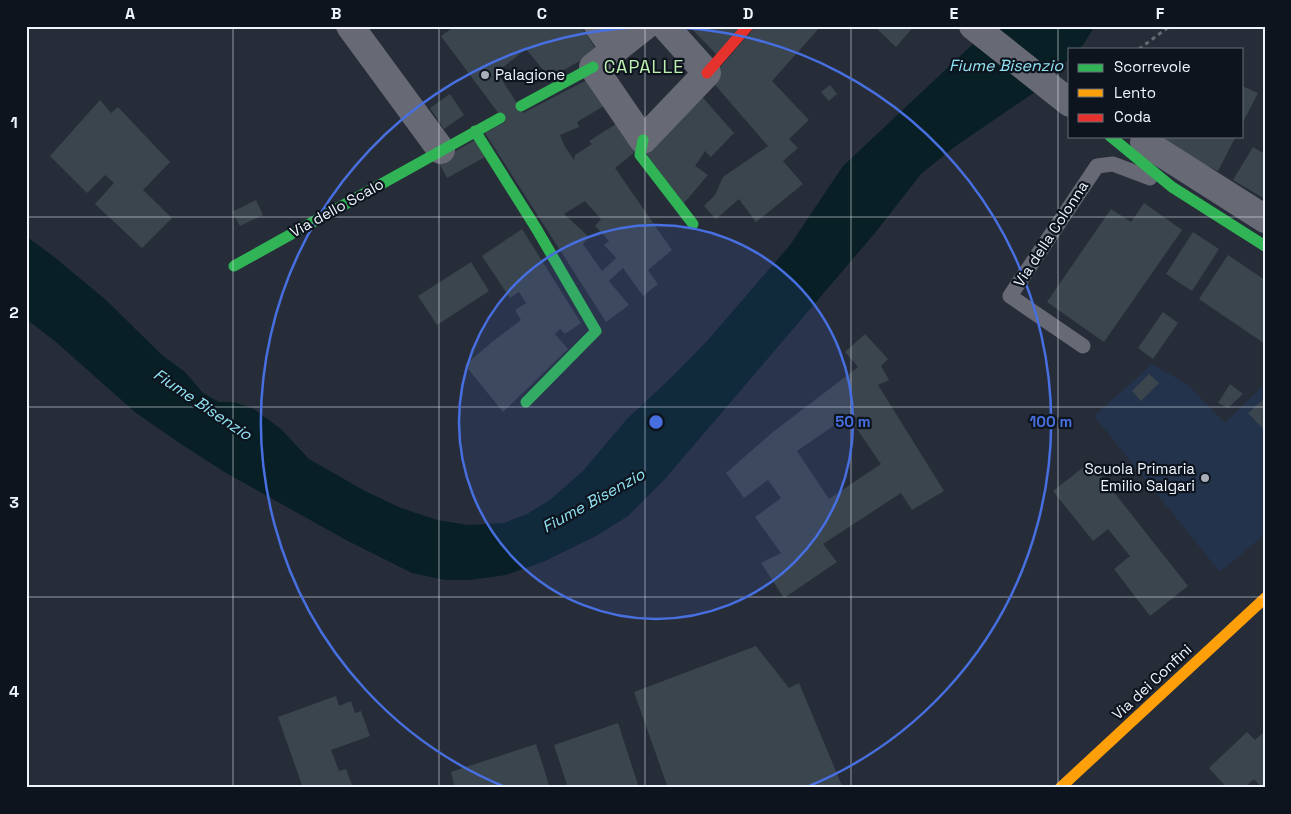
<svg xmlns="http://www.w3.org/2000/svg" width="1291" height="814" viewBox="0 0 1291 814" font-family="'Space Grotesk',sans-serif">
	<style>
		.built { fill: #23334c }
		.water { fill: #082025 }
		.building { fill: #3b454e; fill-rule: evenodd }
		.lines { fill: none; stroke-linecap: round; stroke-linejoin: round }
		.path { stroke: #676a75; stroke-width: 3; stroke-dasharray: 4 4; stroke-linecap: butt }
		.lane { stroke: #676975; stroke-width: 15 }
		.street { stroke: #676975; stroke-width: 28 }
		.fast { stroke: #30b455; stroke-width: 11 }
		.slow { stroke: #ff9f0a; stroke-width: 11 }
		.jam { stroke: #e5322d; stroke-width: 11 }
		.grid { fill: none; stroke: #eff4fd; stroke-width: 1; stroke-opacity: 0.55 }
		.ring { fill: none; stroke: #476fdf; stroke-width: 2.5 }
		.poi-dot { fill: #a9aeb8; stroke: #0e141e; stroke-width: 2 }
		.labels { text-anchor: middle; stroke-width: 4.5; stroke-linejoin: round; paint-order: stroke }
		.poi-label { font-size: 15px; fill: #eff4fd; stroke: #0e141e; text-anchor: start }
		.street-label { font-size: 15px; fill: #eff4fd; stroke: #0e141e }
		.water-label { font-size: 16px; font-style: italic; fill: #90e3f3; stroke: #0e141e }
		.quarter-label { font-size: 18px; letter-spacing: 1px; fill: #bcefb0; stroke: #0e141e }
		.centre { fill: #476fdf; stroke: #0e141e; stroke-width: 2.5 }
		.ring-label { font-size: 15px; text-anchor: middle; font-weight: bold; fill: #476fdf; stroke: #0e141e; stroke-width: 4.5; stroke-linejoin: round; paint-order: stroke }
		.neatline { fill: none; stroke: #eff4fd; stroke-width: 2 }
		.grid-label { font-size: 16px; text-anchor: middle; font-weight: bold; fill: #eff4fd }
	</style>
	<rect width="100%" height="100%" fill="#262d39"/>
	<path class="built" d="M 1152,364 L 1188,385 L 1225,423 L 1265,384 L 1265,534 L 1220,572 L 1094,416 Z"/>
	<path class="water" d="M 992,26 L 1095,26 L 1083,45 L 1079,49 L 1070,49 L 1070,58 L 1035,92 L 953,148 L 921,174 L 875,233 L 787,336 L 664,480 L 628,516 L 596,536 L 545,561 L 506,575 L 470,580 L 445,580 L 412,573 L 346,540 L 226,473 L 181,444 L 136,413 L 56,342 L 26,319 L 26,236 L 53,256 L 106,300 L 162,355 L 185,372 L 203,393 L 219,402 L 234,402 L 254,409 L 281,429 L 309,459 L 365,491 L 401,508 L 437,520 L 468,525 L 504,523 L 527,514 L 550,500 L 583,471 L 627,419 L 672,377 L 708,340 L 790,245 L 843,166 Z"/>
	<path class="building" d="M 455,26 L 581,26 L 597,51 L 550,78 L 526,49 L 497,72 L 523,113 L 591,78 L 609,103 L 577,122 L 579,127 L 560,135 L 565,147 L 574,160 L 575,155 L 592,144 L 589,141 L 616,124 L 635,152 L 615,168 L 672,250 L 648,270 L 658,284 L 643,296 L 623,268 L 609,281 L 629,305 L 606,322 L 485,133 L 505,122 L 441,36 ZM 585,201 L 601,219 L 595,226 L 609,241 L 604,245 L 616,258 L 602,271 L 583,244 L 589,237 L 564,214 Z
		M 689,26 L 743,26 L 717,55 Z
		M 756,26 L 821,26 L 772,81 L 809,120 L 789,139 L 798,148 L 783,161 L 803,184 L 756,222 L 739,199 L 716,219 L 704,206 L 715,195 L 723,177 L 768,146 L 710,79 Z
		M 874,26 L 914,26 L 896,47 Z
		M 830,85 L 837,94 L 829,101 L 821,92 Z
		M 1242,86 L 1258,93 L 1242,124 Z
		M 697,91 L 734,133 L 711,157 L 705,151 L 695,166 L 708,175 L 684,203 L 644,151 Z
		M 450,94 L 464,115 L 444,129 L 430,108 Z
		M 100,100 L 111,113 L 118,107 L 170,162 L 143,190 L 172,218 L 142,248 L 95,204 L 114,183 L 105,175 L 87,193 L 50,156 Z
		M 1146,136 L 1236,136 L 1218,171 Z
		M 475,140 L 485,157 L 447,178 L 438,161 Z
		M 1253,147 L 1265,154 L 1265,199 L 1233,180 Z
		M 256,200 L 263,215 L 240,226 L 232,212 Z
		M 1144,203 L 1182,230 L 1104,342 L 1047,302 L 1111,209 L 1131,222 Z
		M 522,229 L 581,323 L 565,334 L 560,329 L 555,334 L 568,349 L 503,412 L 465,365 L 492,342 L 521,320 L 515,310 L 526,303 L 519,292 L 510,298 L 482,256 Z
		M 1193,232 L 1219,249 L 1192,291 L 1166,274 Z
		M 1228,255 L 1265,280 L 1265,344 L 1199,299 Z
		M 471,262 L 489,291 L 437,325 L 418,296 Z
		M 1163,312 L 1178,323 L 1153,359 L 1138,348 Z
		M 865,334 L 888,359 L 881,366 L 889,380 L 878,385 L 944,491 L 912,510 L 901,493 L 823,544 L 837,562 L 784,598 L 761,563 L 781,553 L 755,517 L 781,498 L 768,480 L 744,498 L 726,473 L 773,432 L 858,367 L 845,352 ZM 848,416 L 881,464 L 829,499 L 797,451 Z
		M 1149,374 L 1159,383 L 1141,401 L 1132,391 Z
		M 1230,384 L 1243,394 L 1228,408 L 1218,403 Z
		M 1265,398 L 1265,431 L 1248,413 Z
		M 1090,462 L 1188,586 L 1150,616 L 1114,569 L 1130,556 L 1108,529 L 1093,541 L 1053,491 Z
		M 756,646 L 789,688 L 799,683 L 843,788 L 668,788 L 634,692 Z
		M 336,696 L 339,706 L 351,701 L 355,713 L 361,711 L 370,736 L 331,750 L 339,771 L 346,769 L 353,788 L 303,788 L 278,717 Z
		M 618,723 L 639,788 L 568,788 L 554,745 Z
		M 1265,731 L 1265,788 L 1262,788 L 1254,779 L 1244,788 L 1227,788 L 1209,768 L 1247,732 L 1255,740 Z
		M 536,744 L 550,788 L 455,788 L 451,772 Z"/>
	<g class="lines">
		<path class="path" d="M 1139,49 L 1170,26"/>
		<path class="lane" d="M 1083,346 L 1010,296 L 1097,166 L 1113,164 L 1150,178"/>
		<path class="street" d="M 350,26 L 441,150
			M 598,26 L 615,50
			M 645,26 L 593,67 L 643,140 L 707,73 L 665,26
			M 973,26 L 1070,103
			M 1144,142 L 1265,219"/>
		<path class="fast" d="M 521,106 L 593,67
			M 475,131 L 536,228 L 596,331 L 526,402
			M 1110,136 L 1172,187 L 1265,246
			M 643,140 L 640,155 L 693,224
			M 234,266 L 500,118"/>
		<path class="slow" d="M 1060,788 L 1265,598"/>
		<path class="jam" d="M 707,73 L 748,26"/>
	</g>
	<path class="grid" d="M 233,26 L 233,788M 439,26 L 439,788M 645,26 L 645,788M 851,26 L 851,788M 1058,26 L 1058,788M 26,217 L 1265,217M 26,407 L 1265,407M 26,597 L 1265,597"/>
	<circle cx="656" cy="422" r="197" fill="#476fdf" fill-opacity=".12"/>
	<g class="ring">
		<circle cx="656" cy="422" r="197"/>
		<path d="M505 787A395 395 0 1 1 807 787"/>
	</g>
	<g class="poi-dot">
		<circle cx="485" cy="75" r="5"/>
		<circle cx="1205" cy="478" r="5"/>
	</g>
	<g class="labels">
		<g class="poi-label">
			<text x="495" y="80">Palagione</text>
			<text x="1195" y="474" text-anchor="end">Scuola Primaria<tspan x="1195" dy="17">Emilio Salgari</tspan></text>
		</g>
		<g class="street-label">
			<text transform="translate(337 208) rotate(-29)" y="5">Via dello Scalo</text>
			<text transform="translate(1051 234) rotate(-57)" y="5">Via della Colonna</text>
			<text transform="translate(1152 682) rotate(-43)" y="5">Via dei Confini</text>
		</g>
		<g class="water-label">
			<text x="1006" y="71">Fiume Bisenzio</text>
			<text transform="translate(203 404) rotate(34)" y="6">Fiume Bisenzio</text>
			<text transform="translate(593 500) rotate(-29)" y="6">Fiume Bisenzio</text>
		</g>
		<g class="quarter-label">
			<text x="644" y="73">CAPALLE</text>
		</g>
	</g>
	<circle cx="656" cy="422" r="8" class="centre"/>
	<g class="ring-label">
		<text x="853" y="427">50 m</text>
		<text x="1051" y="427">100 m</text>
	</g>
	<rect width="1291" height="814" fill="none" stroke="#0e141e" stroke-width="55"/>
	<rect x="1068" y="48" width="175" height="90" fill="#0e141e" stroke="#686e77"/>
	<rect x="1078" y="64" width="25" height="8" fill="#30b455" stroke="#686e77"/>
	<text x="1114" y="72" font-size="15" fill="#eff4fd">Scorrevole</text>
	<rect x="1078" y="89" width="25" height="8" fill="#ff9f0a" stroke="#686e77"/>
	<text x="1114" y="98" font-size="15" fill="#eff4fd">Lento</text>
	<rect x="1078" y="114" width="25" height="8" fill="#e5322d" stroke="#686e77"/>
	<text x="1114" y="122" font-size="15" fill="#eff4fd">Coda</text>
	<rect x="28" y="28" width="1236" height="758" class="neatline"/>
	<g class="grid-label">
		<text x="130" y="19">A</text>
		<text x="336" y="19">B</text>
		<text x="542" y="19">C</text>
		<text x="748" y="19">D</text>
		<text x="954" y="19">E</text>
		<text x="1160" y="19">F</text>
		<text x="14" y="128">1</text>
		<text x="14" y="318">2</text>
		<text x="14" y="508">3</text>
		<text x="14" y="697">4</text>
	</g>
</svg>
